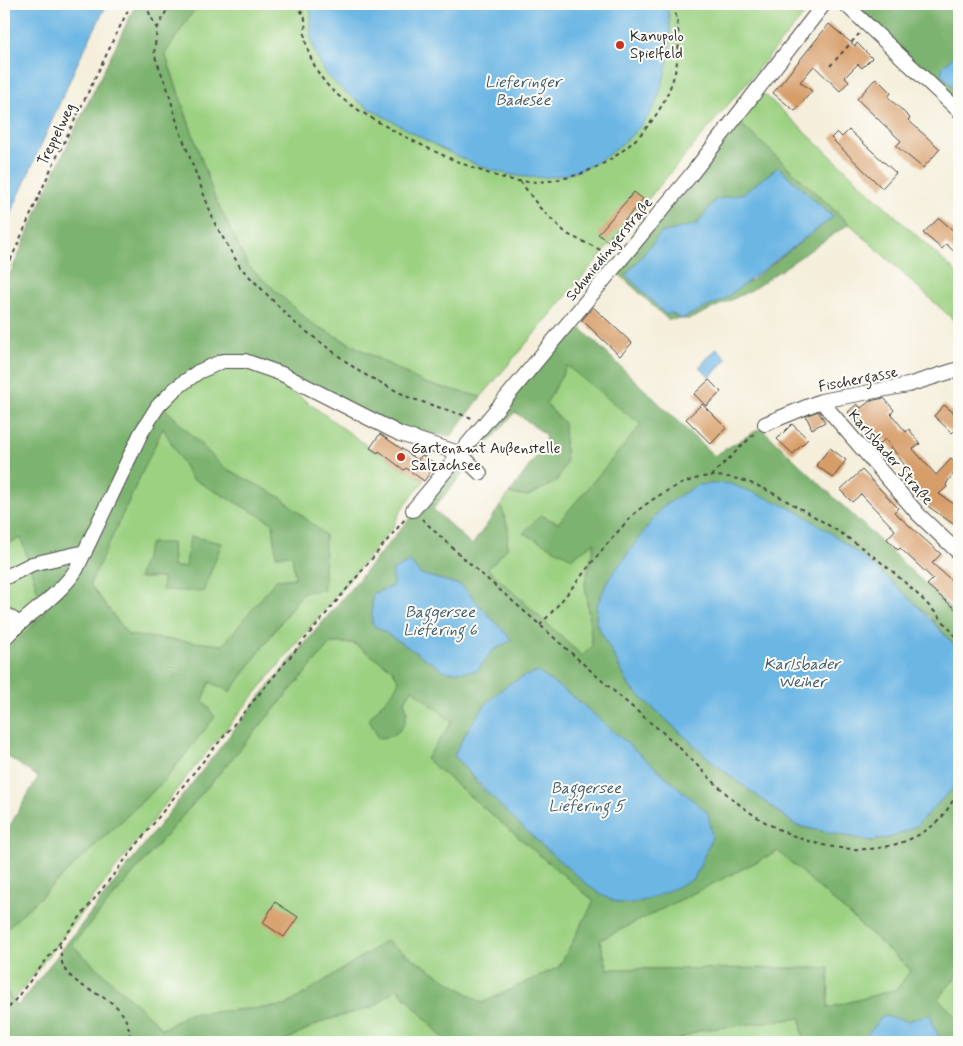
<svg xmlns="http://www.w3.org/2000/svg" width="963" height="1046" viewBox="0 0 963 1046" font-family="Mynerve,sans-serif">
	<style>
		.green { fill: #9cd182; stroke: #647e56; fill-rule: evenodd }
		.forest { fill: #7db370; stroke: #546f4e; fill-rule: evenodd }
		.water { fill: #6cb6e4; stroke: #4c7088 }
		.building { fill: #d79d69 }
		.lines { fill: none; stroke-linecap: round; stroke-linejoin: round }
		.minor-casing { stroke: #494845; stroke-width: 16 }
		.path { stroke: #494845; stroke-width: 2; stroke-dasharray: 4 4; stroke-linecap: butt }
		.minor { stroke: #fff; stroke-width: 14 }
		.poi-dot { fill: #c8321e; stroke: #fdfcf7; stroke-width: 2 }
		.labels { text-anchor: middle; stroke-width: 4; stroke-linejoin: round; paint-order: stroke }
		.poi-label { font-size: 15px; fill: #2b2b2b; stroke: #fdfcf7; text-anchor: start }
		.street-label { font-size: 15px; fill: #2b2b2b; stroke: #fdfcf7 }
		.water-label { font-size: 16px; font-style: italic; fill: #425c6c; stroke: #fdfcf7 }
	</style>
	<rect width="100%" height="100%" fill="#fdfcf7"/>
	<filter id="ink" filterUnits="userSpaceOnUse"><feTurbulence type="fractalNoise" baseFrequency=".02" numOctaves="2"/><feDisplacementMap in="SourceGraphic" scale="10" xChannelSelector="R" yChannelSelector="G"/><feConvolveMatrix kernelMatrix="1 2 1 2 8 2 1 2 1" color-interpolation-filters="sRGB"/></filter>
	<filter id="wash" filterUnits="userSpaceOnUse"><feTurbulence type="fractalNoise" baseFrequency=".0096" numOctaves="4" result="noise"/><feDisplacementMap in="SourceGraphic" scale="20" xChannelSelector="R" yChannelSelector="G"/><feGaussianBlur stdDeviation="1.12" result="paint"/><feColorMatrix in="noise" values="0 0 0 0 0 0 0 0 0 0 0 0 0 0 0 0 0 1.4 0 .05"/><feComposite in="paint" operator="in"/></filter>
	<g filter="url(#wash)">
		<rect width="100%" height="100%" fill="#f4eeda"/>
		<path class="green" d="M 198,4 L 813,4 L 481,397 L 424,383 L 311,323 L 248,266 L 214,196 L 165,53 Z
			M 763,93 L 959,275 L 959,325 L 739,122 Z
			M 224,365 L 246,366 L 281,383 L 377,453 L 379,451 L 404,470 L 406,468 L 424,481 L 401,510 L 393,527 L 188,775 L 13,1001 L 4,988 L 4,931 L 164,781 L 214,717 L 203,700 L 210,682 L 230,692 L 303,592 L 282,498 L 223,467 L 164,407 L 199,375 Z
			M 567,366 L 642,425 L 558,524 L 523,533 L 595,541 L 585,583 L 592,646 L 582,656 L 488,569 L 507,548 L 508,528 L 501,505 L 509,494 L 528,496 L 564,423 L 546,404 Z
			M 163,427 L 191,478 L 274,523 L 276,556 L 292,554 L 295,578 L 276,581 L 223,646 L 128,635 L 90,584 ZM 172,543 L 173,567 L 186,567 L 163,590 L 163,578 Z
			M 21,538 L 45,614 L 4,653 L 4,545 Z
			M 331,643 L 353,643 L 392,669 L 399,681 L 393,694 L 379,706 L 408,713 L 404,702 L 412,689 L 453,722 L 426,759 L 594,901 L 559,967 L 482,1003 L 386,942 L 285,1006 L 188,1014 L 163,1029 L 72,945 Z
			M 778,851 L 911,970 L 897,989 L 828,1008 L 828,968 L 608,969 L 600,940 Z
			M 959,973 L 959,1019 L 938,999 Z
			M 397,988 L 447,1042 L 282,1042 L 323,1021 L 373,1007 Z
			M 801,1018 L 803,1042 L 672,1042 L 701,1030 Z"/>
		<path class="forest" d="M 136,4 L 198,4 L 165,54 L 214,196 L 248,266 L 311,323 L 424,383 L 481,397 L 451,436 L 405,431 L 221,355 L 164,407 L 223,467 L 282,498 L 325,535 L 324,590 L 303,592 L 230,692 L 210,682 L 203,700 L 215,717 L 164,781 L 4,931 L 4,836 L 38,777 L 4,754 L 4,653 L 45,614 L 21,538 L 4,545 L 4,288 L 54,173 ZM 163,428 L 191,478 L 273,523 L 276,556 L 292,555 L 295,578 L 276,580 L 223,645 L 128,635 L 90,584 Z
			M 851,4 L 959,4 L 959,51 L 943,66 L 945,79 L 959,93 L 959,106 Z
			M 739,122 L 849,224 L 750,291 L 690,319 L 667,319 L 616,271 ZM 778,167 L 833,217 L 752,280 L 681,319 L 671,313 L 661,233 L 697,224 L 715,200 L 744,193 Z
			M 573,321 L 714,456 L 761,428 L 959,616 L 959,651 L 929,616 L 858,554 L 596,623 L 630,687 L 716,765 L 797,826 L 871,841 L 893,837 L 916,826 L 959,782 L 959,973 L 938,999 L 959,1019 L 959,1042 L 943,1042 L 932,1025 L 930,1015 L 909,1021 L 883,1016 L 862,1042 L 803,1042 L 801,1018 L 701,1030 L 672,1042 L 447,1042 L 397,988 L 373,1007 L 323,1021 L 282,1042 L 4,1042 L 4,988 L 17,1007 L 259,698 L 457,462 L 466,470 L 433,509 L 472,545 L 501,505 L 508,528 L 507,548 L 488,569 L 582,656 L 592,646 L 585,583 L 595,542 L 572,558 L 523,533 L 541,515 L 558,523 L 641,425 L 567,366 L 546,404 L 564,423 L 566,463 L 556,482 L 528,496 L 509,494 L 546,443 L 545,434 L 515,412 L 474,460 L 464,453 ZM 410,562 L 420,574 L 461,585 L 512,640 L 492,651 L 477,671 L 404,644 L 372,624 L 372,594 L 393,586 ZM 331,643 L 353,643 L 392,669 L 399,681 C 392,696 380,705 369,719 L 378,738 C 400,738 411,722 404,702 L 412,689 L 452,722 L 426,759 L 594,901 L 559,967 L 482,1003 L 386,941 L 285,1006 L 188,1014 L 163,1029 L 72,945 ZM 575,698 L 619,738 L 483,790 L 454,755 L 468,729 ZM 778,851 L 911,970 L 897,989 L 828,1008 L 829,968 L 607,969 L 600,940 Z
			M 190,536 L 222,543 L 203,592 L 162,590 L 163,578 L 138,578 L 150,543 L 172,543 L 173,567 L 186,567 Z"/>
		<path class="water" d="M 4,4 L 107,4 L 77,64 L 4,229 Z
			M 309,4 L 666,4 C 675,34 669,62 660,92 C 652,116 637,132 617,148 C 545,207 470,166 401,126 C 373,110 342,96 323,69 C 318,60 312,47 311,37 C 310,25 313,15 309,4 Z
			M 959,51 L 959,93 L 941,74 L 943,66 Z
			M 778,167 L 833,217 L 723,300 L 681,319 L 671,313 L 666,315 L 626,275 L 661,233 L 697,224 L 715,200 L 744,193 Z
			M 717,348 L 727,359 L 710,377 L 699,367 Z
			M 728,483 C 753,493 782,502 805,516 C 863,552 915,600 959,651 L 959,782 L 916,826 L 893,837 L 871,841 L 797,826 L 716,765 L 630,687 L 596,623 L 597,605 L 608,580 L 662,507 L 697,485 Z
			M 410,562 L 420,574 L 461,585 L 512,640 L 492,651 L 477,671 L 446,672 L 372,624 L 372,594 L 393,586 L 393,570 Z
			M 538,672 L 575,698 L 708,813 L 712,838 L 694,879 C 675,887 643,906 622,903 C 604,901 582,880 568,868 C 527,833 489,797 454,755 C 473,718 495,682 538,672 Z
			M 931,1014 L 932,1025 L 943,1042 L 861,1042 L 883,1016 L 908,1021 Z"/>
		<g id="blocks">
			<path class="building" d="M 829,24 L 855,46 L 857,43 L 872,58 L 862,68 L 858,64 L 845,77 L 849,81 L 840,91 L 814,66 L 800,82 L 812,91 L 795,111 L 773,93 Z
				M 876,78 L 891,93 L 888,97 L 910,118 L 908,120 L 940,149 L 923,168 L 896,146 L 901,141 L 857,99 Z
				M 849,130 L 896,173 L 882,188 L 831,138 L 837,132 L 842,137 Z
				M 634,192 L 643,199 L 607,241 L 598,234 Z
				M 939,218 L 956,233 L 952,237 L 959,243 L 959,256 L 946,244 L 942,249 L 923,233 Z
				M 593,307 L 632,343 L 620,356 L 582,320 Z
				M 709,380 L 721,392 L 706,406 L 694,394 Z
				M 884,398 L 894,410 L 891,414 L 906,432 L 909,429 L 920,444 L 913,449 L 936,475 L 951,459 L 959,467 L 948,481 L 946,485 L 947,487 L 939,494 L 959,507 L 959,528 L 929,507 L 916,493 L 918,491 L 902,473 L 907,468 L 885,439 L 879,445 L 863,426 L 861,428 L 848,412 L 857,404 L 861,408 L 870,401 Z
				M 702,404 L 726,428 L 711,444 L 686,419 Z
				M 944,405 L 959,417 L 959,426 L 952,433 L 934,416 Z
				M 818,411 L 825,422 L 812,429 L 806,416 Z
				M 792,424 L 808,439 L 793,454 L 777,439 Z
				M 380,434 L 418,460 L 422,455 L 436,464 L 424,481 L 406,468 L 404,470 L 379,451 L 378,453 L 370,448 Z
				M 830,448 L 846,460 L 833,478 L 816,465 Z
				M 862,470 L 898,508 L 894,512 L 941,554 L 932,563 L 959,587 L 959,612 L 927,585 L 933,579 L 900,548 L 898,550 L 887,539 L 895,530 L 861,494 L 852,502 L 840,490 Z
				M 275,902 L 298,917 L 284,937 L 263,923 Z"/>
		</g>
	</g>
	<g filter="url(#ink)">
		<use href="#blocks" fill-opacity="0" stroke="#494845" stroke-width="1"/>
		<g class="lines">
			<g class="minor-casing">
				<path id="minor" d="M 845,4 L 959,111
					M 821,401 L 919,515 L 959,553
					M 765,424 L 821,401 L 908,385 L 959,369
					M 413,510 L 690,176 L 824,4
					M 4,578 L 32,564 L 85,552
					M 4,613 L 18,623
					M 4,639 C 27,614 57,598 76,570 L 141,433 L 158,406 L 175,389 L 198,372 L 223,361 L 245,361 L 282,374 L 400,434 L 459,453 L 480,473"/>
			</g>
			<path class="path" d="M 145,4 L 157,29 L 154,54 L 168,90 L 178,126 L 215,224 L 240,267 L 295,323 L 360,372 L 410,398 L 472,418
				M 295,4 C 298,8 302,12 304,16 C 307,23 304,32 305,39 C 309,58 319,78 333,91 C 364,120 478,177 519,181 C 615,191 702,99 673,4
				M 157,29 L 170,4
				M 830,66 L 859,34
				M 520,181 L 540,208 L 567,234 L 609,254
				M 4,275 L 50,171 L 131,4
				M 711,476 L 756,432
				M 422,519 C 460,556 500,590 540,625 C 578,659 616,694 656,727 C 690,754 717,791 754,815 C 806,850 885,867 937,822 C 946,814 952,801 959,791
				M 540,625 C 567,597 589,564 615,535 C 623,526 632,515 641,508 C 659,494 690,476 713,476 C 744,476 768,490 794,505 C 856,539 916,584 959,641
				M 60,945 C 61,952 61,963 64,968 C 86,1001 127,990 131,1042
				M 4,1014 L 190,777 L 405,519
				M 121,1042 L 130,1034"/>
			<use href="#minor" class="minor"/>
		</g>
	</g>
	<g class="poi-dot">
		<circle cx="620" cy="45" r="5"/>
		<circle cx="401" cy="457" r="5"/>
	</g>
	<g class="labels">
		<g class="poi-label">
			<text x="630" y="41">Kanupolo<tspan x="630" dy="17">Spielfeld</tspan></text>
			<text x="411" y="453">Gartenamt Außenstelle<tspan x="411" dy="17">Salzachsee</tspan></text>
		</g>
		<g class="street-label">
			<text transform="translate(56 134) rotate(-64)" y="5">Treppelweg</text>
			<text transform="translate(609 249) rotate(-51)" y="5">Schmiedingerstraße</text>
			<text transform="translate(858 379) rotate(-11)" y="5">Fischergasse</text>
			<text transform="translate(891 457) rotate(49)" y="5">Karlsbader Straße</text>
		</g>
		<g class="water-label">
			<text x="523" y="87">Lieferinger<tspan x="523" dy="18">Badesee</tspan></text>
			<text x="440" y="617">Baggersee<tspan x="440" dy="18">Liefering 6</tspan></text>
			<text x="802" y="669">Karlsbader<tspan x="802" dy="18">Weiher</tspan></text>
			<text x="586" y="793">Baggersee<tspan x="586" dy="18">Liefering 5</tspan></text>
		</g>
	</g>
	<rect width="963" height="1046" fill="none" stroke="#fdfcf7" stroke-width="20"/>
</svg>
